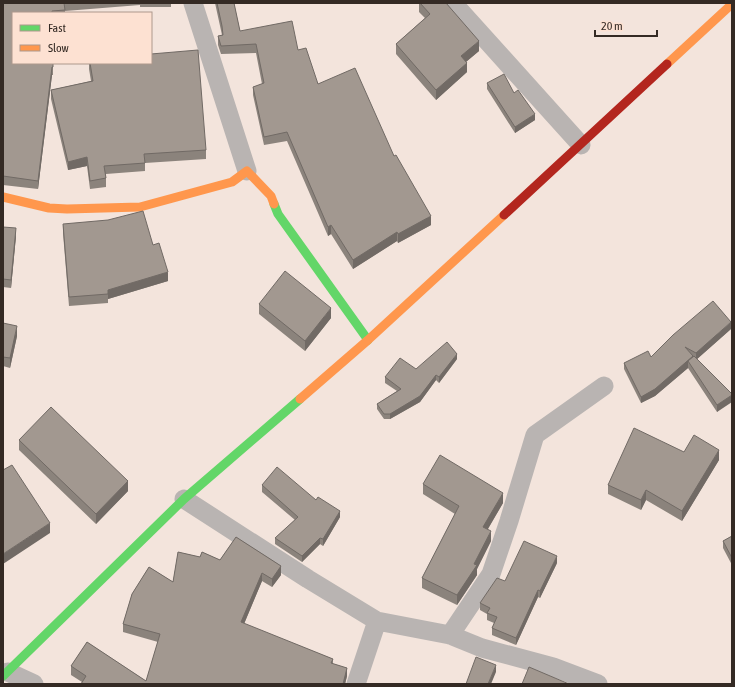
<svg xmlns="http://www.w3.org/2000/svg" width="735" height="687" viewBox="0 0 735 687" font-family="'Asap Condensed',sans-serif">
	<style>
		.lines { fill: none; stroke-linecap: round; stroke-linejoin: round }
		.street { stroke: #b9b4b2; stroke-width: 19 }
		.fast { stroke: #63d668; stroke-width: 9 }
		.slow { stroke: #ff974d; stroke-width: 9 }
		.jam { stroke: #b3261e; stroke-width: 9 }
		.wall { fill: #8b837c }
		.shaded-wall { fill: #716a65 }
		.building { fill: #a29890; stroke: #716a65 }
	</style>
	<rect width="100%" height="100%" fill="#f3e4dc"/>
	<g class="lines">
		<path class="street" d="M 193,3 L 247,171
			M 453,3 L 581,145
			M 184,499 L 308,579 L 377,621 L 450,635 L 482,648 L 553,667 L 598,684
			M 450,635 L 491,574 L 509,521 L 535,435 L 604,386
			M 8,672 L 34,684
			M 356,684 L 377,621"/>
		<path class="fast" d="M 274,204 L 278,214 L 368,340
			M 3,676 L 184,499 L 300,399"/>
		<path class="slow" d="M 667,64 L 732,4
			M 3,197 L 49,208 L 67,209 L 140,207 L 232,182 L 247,171 L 271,196 L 274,204
			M 300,399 L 368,340 L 504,215"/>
		<path class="jam" d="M 504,215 L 667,64"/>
	</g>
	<path class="wall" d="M 3,3 L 171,3 L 171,7 L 140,7 L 140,5 L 65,11 L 65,13 L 13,13 L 53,63 L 53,75 L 52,75 L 38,189 L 3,185 Z
		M 215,3 L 234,3 L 240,31 L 298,50 L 318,84 L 394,156 L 431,225 L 398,243 L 397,241 L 353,269 L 331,234 L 328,236 L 287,141 L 264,145 L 253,95 L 253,87 L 262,84 L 256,53 L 221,54 L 218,45 L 218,36 L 222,35 Z
		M 419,3 L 446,3 L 479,51 L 466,62 L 467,72 L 436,100 L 396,54 L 396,44 L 425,18 L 419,12 Z
		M 89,63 L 151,63 L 206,150 L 206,159 L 145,163 L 145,171 L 106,174 L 106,187 L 90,189 L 87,166 L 68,170 L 51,99 L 51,90 L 91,81 L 89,69 Z
		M 487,83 L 535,120 L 515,133 L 487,89 Z
		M 63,224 L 153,245 L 168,281 L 108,299 L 108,303 L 69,306 L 63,233 Z
		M 3,227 L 16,236 L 11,288 L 3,287 Z
		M 259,304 L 331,318 L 305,351 L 259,314 Z
		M 3,323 L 17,336 L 10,368 L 3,366 Z
		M 731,329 L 697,359 L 732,394 L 717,412 L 688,368 L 655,396 L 641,403 L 624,369 L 624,363 L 651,357 Z
		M 457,359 L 439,383 L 436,380 L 420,402 L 390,419 L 384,419 L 377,409 L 377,404 L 397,391 L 385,383 L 385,377 Z
		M 19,440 L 128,491 L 96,524 L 19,450 Z
		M 684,452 L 719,460 L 682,521 L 646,500 L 641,510 L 608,494 L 608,485 Z
		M 423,484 L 503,503 L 488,529 L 491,541 L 477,569 L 477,575 L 457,605 L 422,588 L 422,578 L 455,514 L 423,494 Z
		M 262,485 L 316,500 L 340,517 L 323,546 L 320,544 L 302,562 L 275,544 L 275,538 L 295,520 L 262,492 Z
		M 732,536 L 732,565 L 723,548 L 723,541 Z
		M 236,537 L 281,566 L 281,575 L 272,587 L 262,581 L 244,624 L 333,659 L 333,664 L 347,668 L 347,676 L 345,684 L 81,684 L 82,682 L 71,675 L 71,666 L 87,642 L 146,681 L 158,642 L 123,632 L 123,624 L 132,594 L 149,567 L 173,582 L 178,552 L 200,557 L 202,552 L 220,560 Z
		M 557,563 L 540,598 L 538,597 L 516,645 L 492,635 L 492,628 L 494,623 L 487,620 L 487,614 L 480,610 L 480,603 L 505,581 Z"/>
	<path class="shaded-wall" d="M 479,41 L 479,51 L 461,66 L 461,56 Z
		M 467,63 L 467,72 L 436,100 L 436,90 Z
		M 52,67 L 52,75 L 38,189 L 38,181 Z
		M 535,114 L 535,120 L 515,133 L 515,127 Z
		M 87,157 L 87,166 L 68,170 L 68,162 Z
		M 431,216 L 431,225 L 398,243 L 398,234 Z
		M 331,225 L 331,234 L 328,236 L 328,227 Z
		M 16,228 L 16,236 L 11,288 L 11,280 Z
		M 397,232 L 397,241 L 353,269 L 353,260 Z
		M 168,272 L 168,281 L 108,299 L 108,290 Z
		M 331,308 L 331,318 L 305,351 L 305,341 Z
		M 731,322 L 731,329 L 696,360 L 696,353 Z
		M 17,326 L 17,336 L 10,368 L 10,358 Z
		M 457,354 L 457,359 L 439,383 L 439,377 Z
		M 693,356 L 693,363 L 688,361 L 688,368 L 655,396 L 641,403 L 641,397 Z
		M 436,375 L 436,380 L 420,402 L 390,419 L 390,414 Z
		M 732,395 L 732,402 L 717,412 L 717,405 Z
		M 719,450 L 719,460 L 682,521 L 682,511 Z
		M 128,481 L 128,491 L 96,524 L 96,514 Z
		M 646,490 L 646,500 L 641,510 L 641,500 Z
		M 503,493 L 503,503 L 483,537 L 483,527 Z
		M 340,511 L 340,517 L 323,546 L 323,539 Z
		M 50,523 L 50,533 L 3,564 L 3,554 Z
		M 491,531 L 491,541 L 477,569 L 477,575 L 457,605 L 457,595 L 474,564 Z
		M 320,538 L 320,544 L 302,562 L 302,556 Z
		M 557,556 L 557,563 L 540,598 L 540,591 Z
		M 281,566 L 281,575 L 272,587 L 272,579 Z
		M 262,573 L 262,581 L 241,631 L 241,622 Z
		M 538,590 L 538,597 L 516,645 L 516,638 Z
		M 496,665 L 496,672 L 491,684 L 488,684 Z
		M 347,668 L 347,676 L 345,684 L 343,684 Z"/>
	<path class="building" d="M 3,3 L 66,3 L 64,3 L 65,10 L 52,11 L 52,13 L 13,13 L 13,63 L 53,63 L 53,67 L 52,67 L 38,181 L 3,176 Z
		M 217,3 L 234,3 L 240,31 L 292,21 L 298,50 L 306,48 L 318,84 L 355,68 L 394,156 L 396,155 L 431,216 L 398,234 L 397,232 L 353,260 L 331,225 L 328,227 L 287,132 L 264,137 L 253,87 L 264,83 L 256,44 L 221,46 L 218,36 L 223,35 L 222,26 Z
		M 420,3 L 446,3 L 479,41 L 461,56 L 467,63 L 436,90 L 396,44 L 430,14 Z
		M 198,50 L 206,150 L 144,154 L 145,163 L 104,166 L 106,178 L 90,181 L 87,157 L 68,162 L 51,90 L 93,81 L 90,63 L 151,63 L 151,54 Z
		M 504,74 L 514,93 L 518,90 L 535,114 L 515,127 L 487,83 Z
		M 143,211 L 153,245 L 159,243 L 168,272 L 108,290 L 108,294 L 69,297 L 63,224 L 108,220 Z
		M 3,227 L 16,228 L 11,280 L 3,279 Z
		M 285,271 L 331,308 L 305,341 L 259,304 Z
		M 713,301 L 731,322 L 696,353 L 685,347 L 693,356 L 655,389 L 641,397 L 624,363 L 648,351 L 651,357 L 673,335 Z
		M 3,323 L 17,326 L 10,358 L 3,357 Z
		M 447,342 L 457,354 L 439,377 L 436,375 L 420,396 L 390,414 L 384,414 L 377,404 L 401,389 L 385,377 L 400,358 L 416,369 Z
		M 694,356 L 732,394 L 732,395 L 717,405 L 688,361 Z
		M 51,407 L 128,481 L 96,514 L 19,440 Z
		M 634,428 L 684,452 L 694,435 L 719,450 L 682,511 L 646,490 L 641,500 L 608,485 Z
		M 440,455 L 503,493 L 483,527 L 491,531 L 474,564 L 477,565 L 457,595 L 422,578 L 459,506 L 423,484 Z
		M 12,465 L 50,523 L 3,554 L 3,470 Z
		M 277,467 L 316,500 L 318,497 L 340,511 L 323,539 L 320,538 L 302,556 L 275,538 L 298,517 L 262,485 Z
		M 732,536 L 732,558 L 723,541 Z
		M 236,537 L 281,566 L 272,579 L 262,573 L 241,622 L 333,659 L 331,663 L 347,668 L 343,684 L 81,684 L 86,676 L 71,666 L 87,642 L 146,681 L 160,634 L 123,624 L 132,594 L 149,567 L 173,582 L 178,552 L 200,557 L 202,552 L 220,560 Z
		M 524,541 L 557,556 L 540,591 L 538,590 L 516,638 L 492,628 L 497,617 L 487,613 L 490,608 L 480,603 L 497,578 L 505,581 Z
		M 476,657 L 496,665 L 488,684 L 466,684 Z
		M 529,667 L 569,684 L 522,684 Z"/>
	<rect width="735" height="687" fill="none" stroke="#342a24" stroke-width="8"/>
	<rect x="12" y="12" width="140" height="52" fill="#fde1d2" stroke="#ad988c"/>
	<rect x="20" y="25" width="20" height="6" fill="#63d668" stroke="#ad988c"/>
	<text x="48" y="32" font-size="12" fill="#342a24">Fast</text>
	<rect x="20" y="45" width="20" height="6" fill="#ff974d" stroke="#ad988c"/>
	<text x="48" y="52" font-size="12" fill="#342a24">Slow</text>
	<path d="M595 30v6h62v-6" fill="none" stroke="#342a24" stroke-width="2"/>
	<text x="601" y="30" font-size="12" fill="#342a24" stroke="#fde1d2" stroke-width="3" paint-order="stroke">20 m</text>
</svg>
